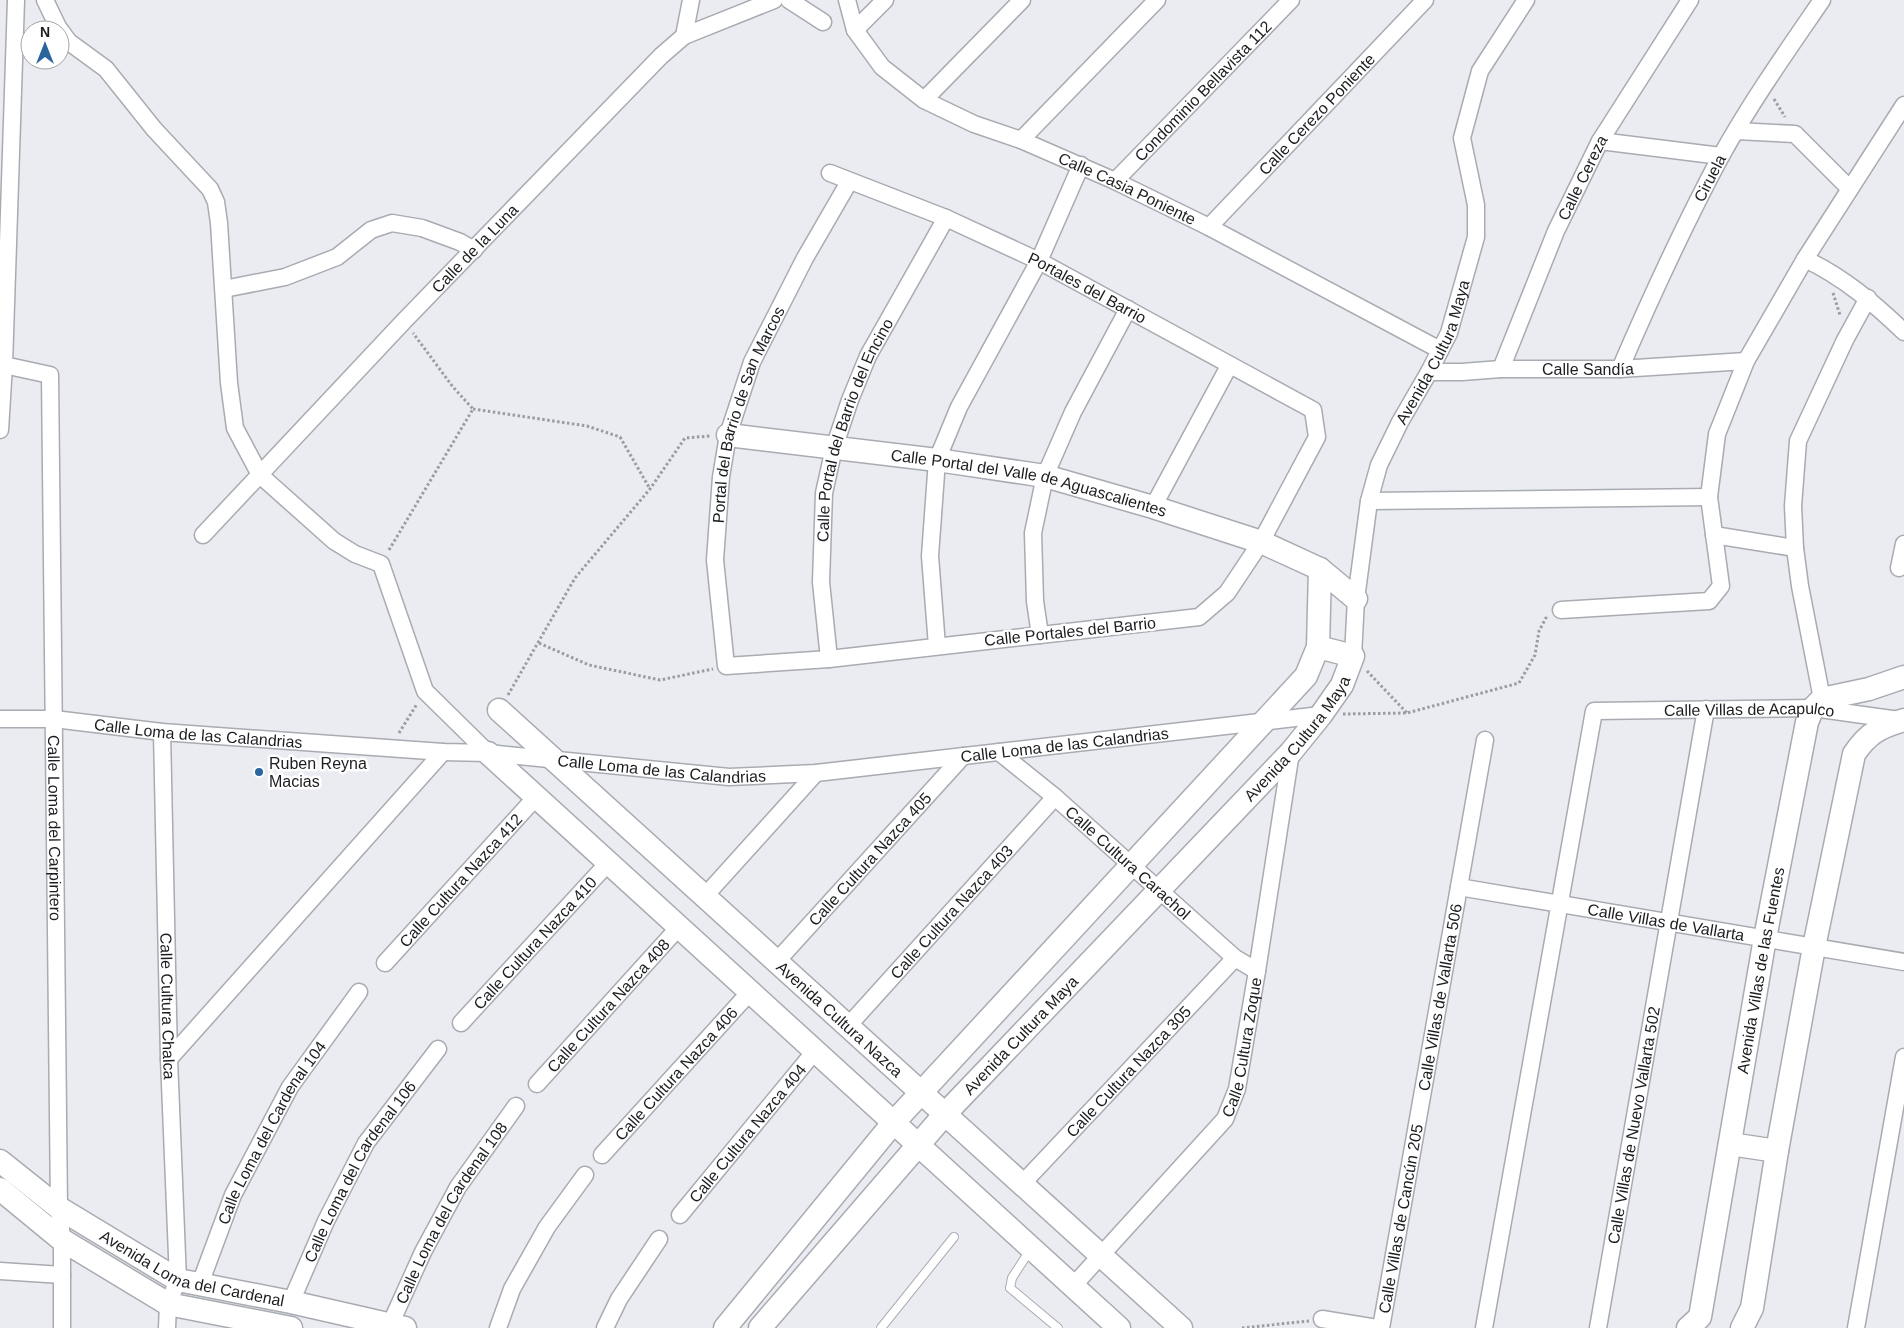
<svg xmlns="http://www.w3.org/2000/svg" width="1904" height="1328" viewBox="0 0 1904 1328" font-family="Helvetica,sans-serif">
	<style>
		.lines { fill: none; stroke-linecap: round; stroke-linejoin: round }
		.lane-casing { stroke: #a8abb1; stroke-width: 10 }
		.street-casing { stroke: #a8abb1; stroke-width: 19 }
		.secondary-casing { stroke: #a8abb1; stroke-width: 25 }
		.path { stroke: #9a9ca1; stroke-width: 3; stroke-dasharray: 2.5 2.5; stroke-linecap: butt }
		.lane { stroke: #fff; stroke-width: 8 }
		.street { stroke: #fff; stroke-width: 16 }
		.secondary { stroke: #fff; stroke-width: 22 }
		.poi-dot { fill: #2a659d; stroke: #fff; stroke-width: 2 }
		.labels { text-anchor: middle; stroke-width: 5; stroke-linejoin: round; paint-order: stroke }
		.street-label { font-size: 16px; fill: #1c1d20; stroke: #fff }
		.poi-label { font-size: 16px; fill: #1c1d20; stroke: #fff; text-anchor: start }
	</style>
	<rect width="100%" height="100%" fill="#eaecf2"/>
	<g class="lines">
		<g class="lane-casing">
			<path id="lane" d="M 1030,1250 L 1012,1278 L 1010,1288 L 1058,1328
				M 881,1328 L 954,1237"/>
		</g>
		<g class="street-casing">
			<g id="street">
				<path d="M 45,0 L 58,27 L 69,42 L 106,69 L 154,129 L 210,189 L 216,202 L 219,223 L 229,383 L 235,428 L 260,475 L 334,541 L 355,554 L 381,564 L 425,691 L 488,753"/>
				<path d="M 789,0 L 823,22"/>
				<path id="s1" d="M 847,0 L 855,30 L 882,67 L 924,100 L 974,124 L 1021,140 L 1115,181 L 1209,227 L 1440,350"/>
				<path d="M 855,30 L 885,0"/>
				<path d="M 684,36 L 691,0"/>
				<path d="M 924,100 L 1022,0"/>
				<path d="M 1736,131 L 1795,134 L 1850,189"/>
				<path d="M 1021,140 L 1157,0"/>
				<path d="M 1600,141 L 1721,156"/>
				<path id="s2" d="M 830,173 L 946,218 L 1039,261 L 1313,410 L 1317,437 L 1261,542 L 1227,593 L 1199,617 L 829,659 L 726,666 L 715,560 L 721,477 L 728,435 L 752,362 L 805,258 L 849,182"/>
				<path id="s3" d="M 1115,181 L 1291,0"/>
				<path id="s4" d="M 1209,227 L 1425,0"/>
				<path d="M 1805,259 C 1843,277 1874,303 1904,332"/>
				<path d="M 224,289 L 285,277 L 337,257 L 371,230 L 392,223 L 422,228 L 460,242 L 474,250"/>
				<path id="s5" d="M 4,365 L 50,375 L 59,1208 L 62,1240 L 62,1328"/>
				<path id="s6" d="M 1501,369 L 1556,231 L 1600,141 L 1690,0"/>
				<path id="s7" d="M 1620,369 C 1651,297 1684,225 1721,156 C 1751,102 1787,51 1822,0"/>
				<path id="s8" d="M 1429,372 L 1462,372 L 1501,369 L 1620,369 L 1746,361"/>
				<path d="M 0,430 L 4,365 L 16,0"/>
				<path d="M 1369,501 L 1709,497"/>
				<path d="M 1153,507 L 1229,366"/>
				<path id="s9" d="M 203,535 L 404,321 L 661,56 L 684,36 L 774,0"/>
				<path d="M 1714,535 L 1795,548"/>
				<path d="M 1899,568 L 1904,544"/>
				<path d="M 1561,610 L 1709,601 L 1721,586 L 1709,497 L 1717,434 L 1746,361 L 1805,259 L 1904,105"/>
				<path d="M 1040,635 L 1035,601 L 1033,533 L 1045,476 L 1073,412 L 1128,309"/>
				<path d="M 937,646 L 930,556 L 937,460 L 959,407 L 1039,261 L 1081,165"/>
				<path id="s10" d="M 1353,656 L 1356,599 L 1369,501 L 1379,465 L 1400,422 L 1429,372 L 1449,333 L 1476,237 L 1476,205 L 1462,138 L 1480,71 L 1526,0"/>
				<path id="s11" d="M 829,659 L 821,582 L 824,493 L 834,448 L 850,400 L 868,356 L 946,218"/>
				<path d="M 1822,699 L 1800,586 L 1795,548 L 1793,506 L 1798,441 L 1845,340 L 1868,298"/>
				<path id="s12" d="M 0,719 L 54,719 L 162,732 L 443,752 L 488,753 L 729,777 L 816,773 L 1321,715"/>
				<path id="s13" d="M 162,732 L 169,1059 L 178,1280 L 168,1304 L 167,1328"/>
				<path id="s14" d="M 999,752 L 1055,797 L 1235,958 L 1257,971"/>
				<path id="s15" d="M 1459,887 L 1904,962"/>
				<path d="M 705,896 L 816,773"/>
				<path id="s16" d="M 777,961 L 963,756"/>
				<path id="s17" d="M 385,963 L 536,797"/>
				<path id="s18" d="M 461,1023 L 608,863"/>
				<path id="s19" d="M 848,1026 L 1055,797"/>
				<path d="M 169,1059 L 443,752"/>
				<path id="s20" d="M 537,1084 L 679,927"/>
				<path id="s21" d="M 602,1155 L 750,992"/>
				<path id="s22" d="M 1022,1184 L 1235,958"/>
				<path id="s23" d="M 680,1215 L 815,1051"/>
				<path d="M 0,1271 L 62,1275"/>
				<path id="s24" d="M 200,1284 L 233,1195 L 290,1087 L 359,992"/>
				<path id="s25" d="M 1073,1286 L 1225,1119 L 1237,1089 L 1257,971 L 1291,752"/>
				<path id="s26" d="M 291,1302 L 326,1221 L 366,1143 L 438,1049"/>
				<path d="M 1322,1319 L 1377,1328"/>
				<path id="s27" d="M 390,1325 L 423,1252 L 458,1187 L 516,1106"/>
				<path d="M 498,1328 L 512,1289 L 547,1227 L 585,1175"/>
				<path d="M 605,1328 L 619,1299 L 659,1239"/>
				<path id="s28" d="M 1381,1328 L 1485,740"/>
				<path id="s29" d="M 1484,1328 L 1594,711 L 1813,708 L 1899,720"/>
				<path id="s30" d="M 1598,1328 L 1706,709"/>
				<path d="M 1856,1328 L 1904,1057"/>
			</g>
		</g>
		<g class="secondary-casing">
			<g id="secondary">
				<path id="s31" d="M 728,435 L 937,460 L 1045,476 L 1153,507 L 1261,542 L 1320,569 L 1356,599"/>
				<path id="s32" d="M 499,710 L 1181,1328"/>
				<path d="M 488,753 L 1119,1328"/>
				<path d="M 1730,1144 L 1777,1151"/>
				<path id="s33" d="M 0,1161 L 59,1208 L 178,1280 L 291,1302 L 405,1328"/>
				<path d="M 0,1189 L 62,1240 L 168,1304 L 291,1328"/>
				<path d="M 725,1328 L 894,1122 L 1306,676 L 1318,647 L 1320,569"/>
				<path id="s34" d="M 760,1328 L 945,1114 L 1291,752 L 1321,715 L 1342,685 L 1353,656 L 1318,647"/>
				<path id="s35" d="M 1688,1328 L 1700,1317 L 1765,938 L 1807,722 L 1813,708 L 1822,699 L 1869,689 L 1904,677"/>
				<path d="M 1742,1328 L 1752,1308 L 1777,1151 L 1814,947 L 1854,754 C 1868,733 1880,727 1904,720"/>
			</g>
		</g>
		<path class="path" d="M 1774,99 L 1785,117
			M 1833,293 L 1840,315
			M 473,409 L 587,426 L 620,437 L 650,489
			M 389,550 L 473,409 L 453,387 L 413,333
			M 539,643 L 589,665 L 660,680 L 713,669
			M 1367,671 L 1407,713
			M 508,695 L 575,578 L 650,489 L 685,438 L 710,436
			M 1343,714 L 1407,713 L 1519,683 L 1535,655 L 1539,631 L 1547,616
			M 399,733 L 417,704
			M 1242,1328 L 1309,1321"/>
		<use href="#lane" class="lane"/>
		<use href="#street" class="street"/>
		<use href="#secondary" class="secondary"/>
	</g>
	<circle class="poi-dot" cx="259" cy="772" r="5"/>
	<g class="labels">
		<g class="street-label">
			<text dy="6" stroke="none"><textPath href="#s3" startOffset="126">Condominio Bellavista 112</textPath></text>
			<text dy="6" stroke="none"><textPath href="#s4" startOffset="156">Calle Cerezo Poniente</textPath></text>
			<text dy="6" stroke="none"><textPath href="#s6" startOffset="208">Calle Cereza</textPath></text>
			<text dy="6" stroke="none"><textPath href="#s7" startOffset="211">Ciruela</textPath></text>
			<text dy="6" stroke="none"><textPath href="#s1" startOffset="352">Calle Casia Poniente</textPath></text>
			<text dy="6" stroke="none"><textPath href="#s9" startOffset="395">Calle de la Luna</textPath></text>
			<text dy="6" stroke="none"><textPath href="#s2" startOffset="282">Portales del Barrio</textPath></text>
			<text dy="6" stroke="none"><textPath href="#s10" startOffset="319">Avenida Cultura Maya</textPath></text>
			<text dy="6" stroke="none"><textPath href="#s8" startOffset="159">Calle Sandía</textPath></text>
			<text dy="6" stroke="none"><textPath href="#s2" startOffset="1516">Portal del Barrio de San Marcos</textPath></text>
			<text dy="6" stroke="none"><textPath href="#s11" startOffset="235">Calle Portal del Barrio del Encino</textPath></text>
			<text dy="6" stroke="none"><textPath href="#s31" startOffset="305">Calle Portal del Valle de Aguascalientes</textPath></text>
			<text transform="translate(1070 631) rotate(-6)" y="6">Calle Portales del Barrio</text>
			<text dy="6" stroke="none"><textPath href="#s29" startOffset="782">Calle Villas de Acapulco</textPath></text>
			<text dy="6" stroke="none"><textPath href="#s12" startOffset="199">Calle Loma de las Calandrias</textPath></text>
			<text dy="6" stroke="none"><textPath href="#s34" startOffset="798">Avenida Cultura Maya</textPath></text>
			<text dy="6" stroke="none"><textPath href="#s12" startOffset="1069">Calle Loma de las Calandrias</textPath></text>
			<text dy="6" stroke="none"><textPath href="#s12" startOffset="664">Calle Loma de las Calandrias</textPath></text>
			<text dy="6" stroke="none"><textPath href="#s5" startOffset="500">Calle Loma del Carpintero</textPath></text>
			<text dy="6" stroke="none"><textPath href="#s16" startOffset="138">Calle Cultura Nazca 405</textPath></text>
			<text dy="6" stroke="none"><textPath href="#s14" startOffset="170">Calle Cultura Carachol</textPath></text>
			<text dy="6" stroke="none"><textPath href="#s17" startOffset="112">Calle Cultura Nazca 412</textPath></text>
			<text dy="6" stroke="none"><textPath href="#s19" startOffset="154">Calle Cultura Nazca 403</textPath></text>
			<text dy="6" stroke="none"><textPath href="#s15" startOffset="210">Calle Villas de Vallarta</textPath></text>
			<text dy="6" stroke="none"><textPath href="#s18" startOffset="109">Calle Cultura Nazca 410</textPath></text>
			<text dy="6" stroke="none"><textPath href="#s35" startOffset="368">Avenida Villas de las Fuentes</textPath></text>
			<text dy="6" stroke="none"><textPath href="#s28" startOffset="336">Calle Villas de Vallarta 506</textPath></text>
			<text dy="6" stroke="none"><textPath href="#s13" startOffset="274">Calle Cultura Chalca</textPath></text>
			<text dy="6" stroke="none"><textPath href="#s20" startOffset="106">Calle Cultura Nazca 408</textPath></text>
			<text dy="6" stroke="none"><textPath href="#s32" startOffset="460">Avenida Cultura Nazca</textPath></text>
			<text dy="6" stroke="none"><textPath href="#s34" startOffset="392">Avenida Cultura Maya</textPath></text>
			<text dy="6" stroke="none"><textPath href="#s25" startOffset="300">Calle Cultura Zoque</textPath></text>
			<text dy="6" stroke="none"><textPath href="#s22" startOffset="155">Calle Cultura Nazca 305</textPath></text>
			<text dy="6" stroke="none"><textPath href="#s21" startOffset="110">Calle Cultura Nazca 406</textPath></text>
			<text dy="6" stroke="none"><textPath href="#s30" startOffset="206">Calle Villas de Nuevo Vallarta 502</textPath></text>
			<text dy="6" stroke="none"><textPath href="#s23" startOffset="106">Calle Cultura Nazca 404</textPath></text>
			<text dy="6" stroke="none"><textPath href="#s24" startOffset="168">Calle Loma del Cardenal 104</textPath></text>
			<text dy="6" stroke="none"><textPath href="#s26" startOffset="148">Calle Loma del Cardenal 106</textPath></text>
			<text dy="6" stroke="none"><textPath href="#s27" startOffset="128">Calle Loma del Cardenal 108</textPath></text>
			<text dy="6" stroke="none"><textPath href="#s28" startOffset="111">Calle Villas de Cancún 205</textPath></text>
			<text dy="6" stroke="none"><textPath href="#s33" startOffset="224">Avenida Loma del Cardenal</textPath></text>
		</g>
		<g class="poi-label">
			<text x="269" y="769">Ruben Reyna<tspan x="269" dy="18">Macias</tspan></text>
		</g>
	</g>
	<g transform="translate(45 45)"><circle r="24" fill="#ffffff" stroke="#a4a5a6"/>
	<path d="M0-4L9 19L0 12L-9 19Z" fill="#2a659d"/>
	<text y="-8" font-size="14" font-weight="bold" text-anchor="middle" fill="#1c1d20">N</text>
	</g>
</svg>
